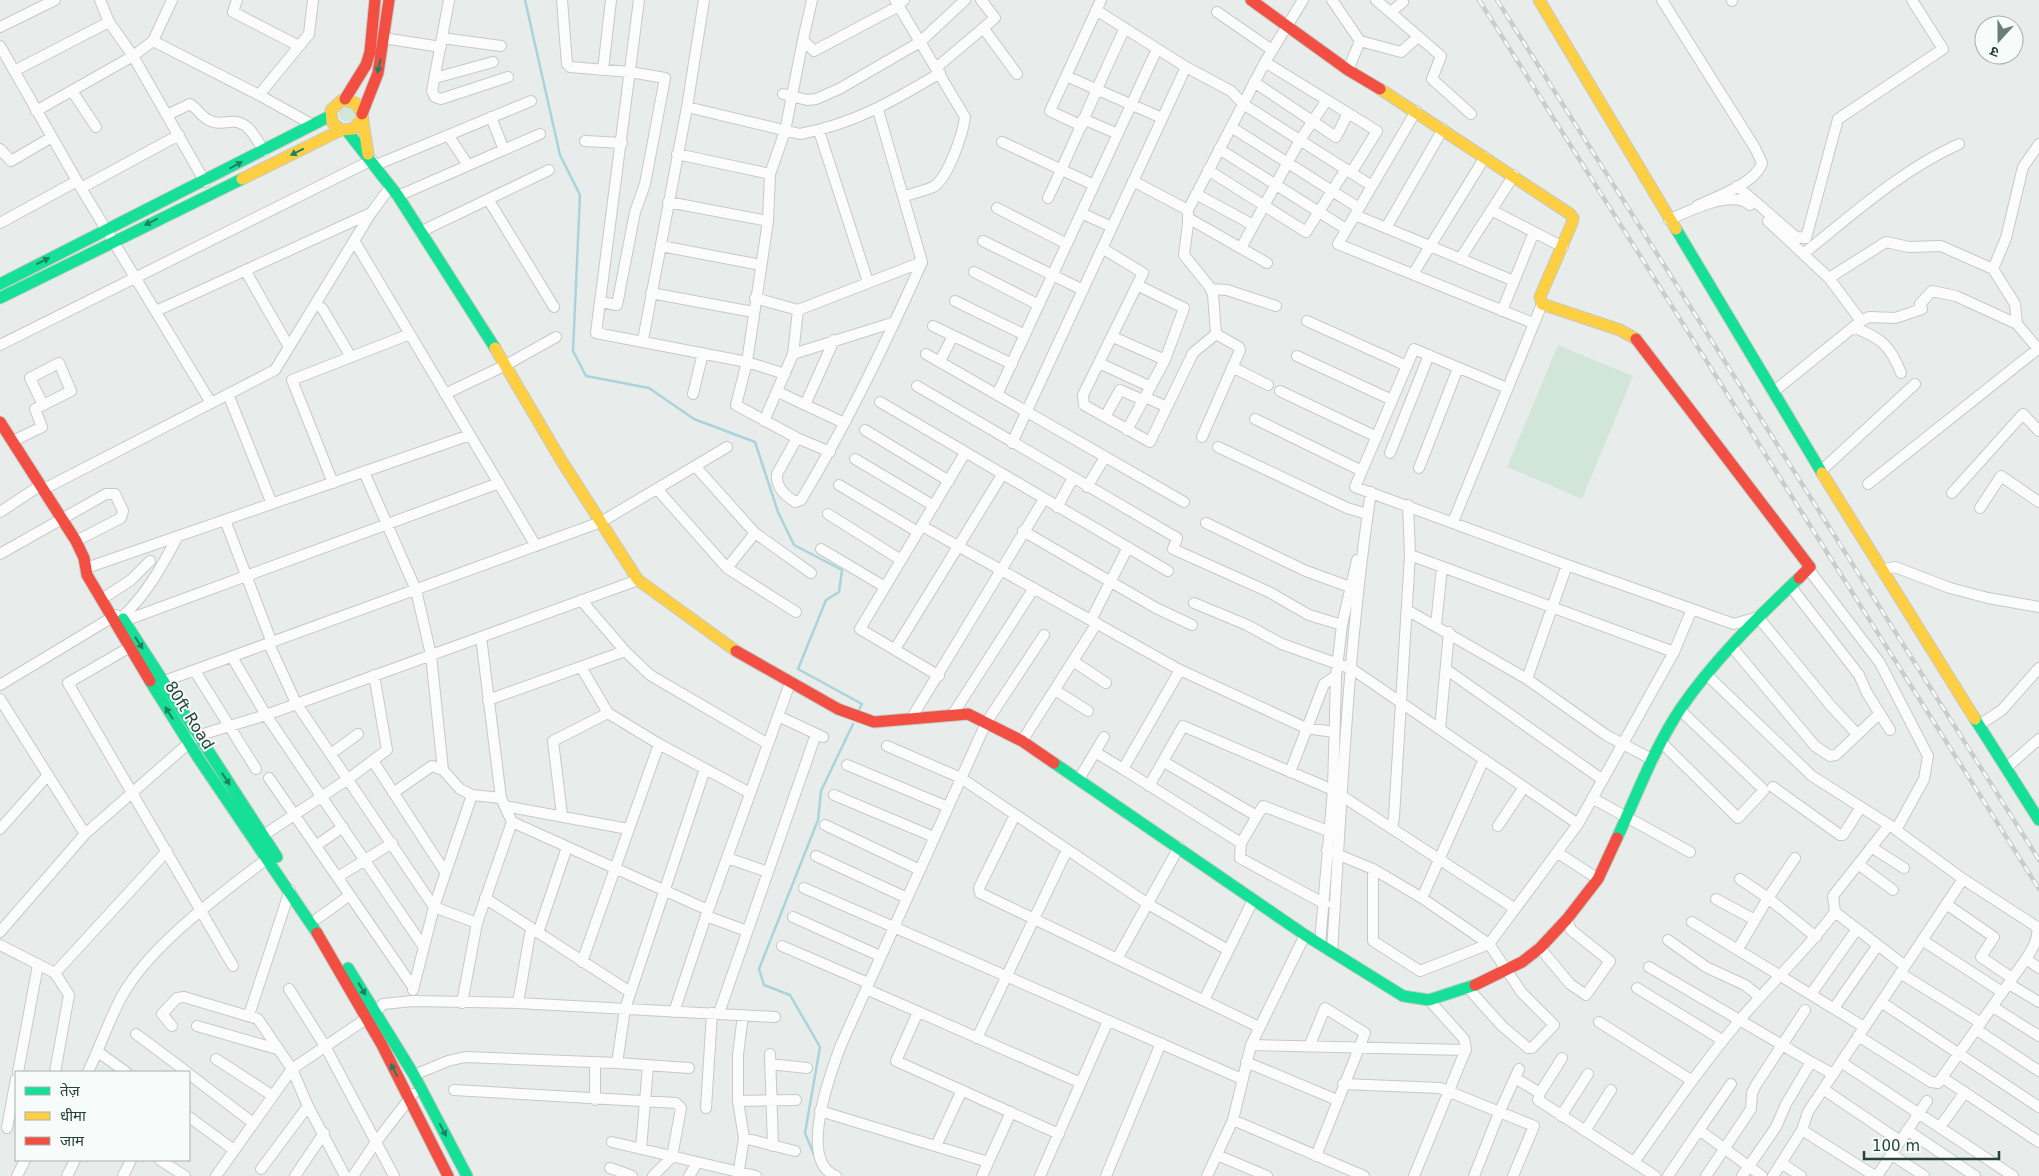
<svg xmlns="http://www.w3.org/2000/svg" width="2039" height="1176" viewBox="0 0 2039 1176" font-family="'DejaVu Sans','Noto Sans Devanagari',sans-serif">
	<style>
		.green { fill: #d1e6d8 }
		.lines { fill: none; stroke-linecap: round; stroke-linejoin: round }
		.stream { stroke: #a9d4db; stroke-width: 2.5 }
		.street-casing { stroke: #c5cac8; stroke-width: 12 }
		.fast-casing { stroke: #c3cbc8; stroke-width: 13 }
		.slow-casing { stroke: #c3cbc8; stroke-width: 13 }
		.jam-casing { stroke: #c3cbc8; stroke-width: 13 }
		.street { stroke: #fcfcfc; stroke-width: 10 }
		.fast { stroke: #16e098; stroke-width: 11 }
		.slow { stroke: #ffcf43; stroke-width: 11 }
		.jam { stroke: #f24e42; stroke-width: 11 }
		.rail-casing { stroke: #c9cdcc; stroke-width: 4.5 }
		.rail { stroke: #f7fbf9; stroke-width: 2.5; stroke-dasharray: 8; stroke-linecap: butt }
		.oneway { fill: #1e8160 }
		.labels { text-anchor: middle; stroke-width: 4; stroke-linejoin: round; paint-order: stroke }
		.street-label { font-size: 16px; fill: #24423a; stroke: #f7fbf9 }
	</style>
	<rect width="100%" height="100%" fill="#e8edeb"/>
	<path class="green" d="M339 114a8 8 0 1 1 16 0a8 8 0 1 1-16 0Z
		M 1558,345 L 1633,376 L 1582,499 L 1507,467 Z"/>
	<g class="lines">
		<path class="stream" d="M 525,0 L 560,155 L 580,195 L 573,351 L 586,376 L 649,388 L 694,419 L 755,442 L 778,512 L 794,545 L 842,570 L 839,592 L 826,600 L 798,669 L 862,704 L 858,712
			M 815,1157 L 805,1133 L 820,1047 L 790,995 L 764,985 L 759,969 L 818,820 L 821,791 L 853,724"/>
		<g class="street-casing">
			<path id="street" d="M 100,0 L 109,22 L 133,56 L 205,182
				M 237,0 L 233,12 L 299,46
				M 449,0 L 432,91 L 435,97 L 441,99 L 508,77
				M 562,0 L 567,64 L 570,67 L 630,72 L 665,78 L 645,184 L 635,212 L 617,305 L 600,302
				M 639,0 L 596,333 L 747,362 L 785,374
				M 812,0 L 803,40 L 814,51 L 897,7 L 904,0
				M 895,0 L 965,117 C 963,133 948,179 933,187 C 924,191 913,193 903,197
				M 1332,0 L 1360,41 L 1401,52 L 1418,37
				M 1376,0 L 1441,56 L 1432,79 L 1471,114
				M 1662,0 L 1755,148 L 1762,163 C 1756,183 1716,197 1697,206
				M 1732,0 L 1732,1
				M 1096,10 L 1186,67 L 1231,91 L 1243,104 L 1372,186
				M 1217,12 L 1272,50
				M 1391,12 L 1403,2 L 1402,0
				M 0,27 L 55,0
				M 984,29 L 1017,74
				M 383,38 L 441,47
				M 442,38 L 501,46
				M 803,40 L 785,131 L 770,174 L 768,221 L 747,362 L 736,405 L 797,438 L 830,452
				M 153,41 L 259,95 L 313,125
				M 0,46 L 81,188 L 211,403
				M 1265,62 L 1377,131 L 1351,173
				M 936,68 L 995,18 L 981,0
				M 603,70 L 611,0
				M 1348,70 L 1360,41
				M 14,71 L 109,22
				M 1066,76 L 1162,118
				M 435,78 L 493,62
				M 1254,82 L 1336,137 L 1348,113
				M 72,91 L 96,127
				M 783,94 L 807,100 L 816,99 L 839,89 L 920,42 L 965,0
				M 259,95 L 309,34 L 313,0
				M 687,107 L 800,134 C 854,124 893,101 940,73
				M 36,111 L 133,56 L 153,41 L 172,0
				M 1416,111 L 1338,244 L 1533,323
				M 167,115 L 190,104 C 197,108 200,115 207,119 C 215,124 222,123 230,122 C 248,119 256,139 264,151
				M 491,117 L 504,150
				M 1083,119 L 1118,134
				M 1082,126 L 1050,111 L 1101,0
				M 1231,127 L 1359,208
				M 819,131 L 868,282
				M 448,135 L 468,165
				M 585,141 L 622,143
				M 1002,142 L 1094,185
				M 0,149 L 11,161 L 52,137
				M 1219,149 L 1346,229
				M 677,154 L 770,174
				M 376,165 L 531,101
				M 1208,170 L 1306,232 L 1346,169
				M 1133,181 L 1188,210 L 1265,62 L 1303,0
				M 1737,186 L 1796,237 L 1806,238 L 1838,119 L 1943,49 L 1912,0
				M 81,188 L 179,135
				M 1196,194 L 1253,225
				M 398,196 L 540,134
				M 1048,198 C 1075,142 1098,84 1125,28
				M 488,199 L 554,307
				M 668,202 L 768,221
				M 997,208 L 1067,244
				M 1188,210 L 1188,224 L 1184,255 L 1209,286 L 1213,294 L 1216,334 L 1239,347 L 1240,350 L 1202,437
				M 1491,210 L 1563,247
				M 1081,213 L 1112,227
				M 1355,215 L 1514,281
				M 1188,218 L 1267,263
				M 1669,220 C 1688,211 1732,189 1750,205
				M 1768,221 L 1829,278 L 1861,321
				M 0,223 L 77,181
				M 1386,228 L 1443,129
				M 420,232 L 549,170
				M 983,241 L 1083,290
				M 355,242 L 536,546
				M 661,246 L 761,265
				M 1102,248 L 1143,273 L 1083,395 L 1084,405 L 1150,442 L 1193,353 L 1216,334
				M 1241,248 L 1300,140 L 1327,100
				M 1803,254 C 1852,215 1901,170 1959,144
				M 1460,259 L 1514,175
				M 1993,269 L 2006,238 L 2023,167 L 2039,144
				M 245,270 L 289,347
				M 974,272 L 1039,305
				M 1413,274 L 1485,157
				M 1829,278 L 1886,242 L 1909,247 L 1941,246 L 1993,269 L 2015,304 L 2017,324 L 2039,350
				M 1211,289 L 1227,290 L 1276,306
				M 651,293 L 753,312
				M 755,298 L 798,310
				M 955,301 L 1025,335
				M 322,308 L 351,357
				M 156,311 L 371,213
				M 1502,311 L 1534,232
				M 1307,321 L 1407,366
				M 933,326 L 1012,364
				M 1853,327 C 1881,338 1890,345 1901,373
				M 1113,337 L 1165,360
				M 643,340 L 687,107 L 704,0
				M 0,345 L 372,160
				M 793,354 L 895,322
				M 926,354 L 1184,502
				M 1297,356 L 1392,400
				M 940,361 L 953,336
				M 1099,363 L 1151,387
				M 1232,367 L 1268,385
				M 917,386 L 1177,538 L 1173,549 L 1269,592 L 1309,615 L 1342,625
				M 1507,388 L 1414,349 L 1355,487 L 1567,565 L 1734,624 L 1758,617 L 1831,706 L 1857,734
				M 1280,391 L 1377,437
				M 778,392 L 844,423
				M 1773,392 L 1861,321 L 1869,317 L 1895,318 L 1922,309 L 1920,304 L 1932,291 L 1956,296 L 2017,324
				M 228,394 L 272,504
				M 445,394 L 506,365 L 556,337
				M 693,394 L 703,353
				M 997,395 L 1157,49
				M 1145,397 L 1167,407
				M 880,402 L 1168,571
				M 805,405 L 834,340
				M 1105,417 L 1120,390 L 1143,400
				M 1255,419 L 1362,471
				M 764,421 L 793,354 L 798,310 L 922,262
				M 865,430 L 949,481
				M 1127,430 L 1165,360 L 1184,308 L 1137,285
				M 797,438 L 777,474 C 776,488 785,495 795,502 L 801,500 C 847,424 886,343 922,262 L 878,110
				M 13,441 L 42,427 L 35,409 L 71,391 L 59,363 L 30,378 L 43,405
				M 1012,443 L 1186,67
				M 1218,447 L 1347,508 L 1367,514
				M 1390,453 L 1429,355
				M 855,459 L 934,506
				M 695,466 L 755,533 L 811,573
				M 1419,468 L 1458,368
				M 1822,470 L 1915,384
				M 364,472 L 416,590 L 431,655 L 443,770 L 460,789 L 472,795 L 501,798
				M 333,483 L 292,380 L 410,334
				M 1868,484 L 2039,348
				M 839,485 L 918,532
				M 1087,487 L 1105,457
				M 44,489 L 275,370 L 371,213 L 391,186
				M 657,489 L 727,568 L 796,612
				M 1952,493 L 2023,414 L 2039,431
				M 1057,507 L 1073,478
				M 1980,508 L 2001,476 L 2039,502
				M 0,512 L 41,485
				M 828,514 L 901,560
				M 225,520 L 272,643
				M 1453,522 L 1542,304
				M 1206,523 L 1306,571 L 1350,587
				M 922,526 L 1180,670 L 1306,728 L 1334,732
				M 1023,531 L 1156,608 L 1192,625
				M 821,549 L 885,587
				M 0,554 L 106,494 L 115,494 L 123,511 L 121,518 L 76,541
				M 1410,555 L 1674,652
				M 92,566 L 470,435
				M 727,568 L 755,533
				M 1809,570 L 1880,663 L 1928,756 L 1924,779 L 1896,830 L 1963,879 L 2037,927 C 2039,939 2032,949 2026,959 L 1938,1083 L 1931,1082 L 1858,1036
				M 1881,570 L 1895,567 L 1950,588 L 1988,598 L 2039,607
				M 1791,587 L 1859,675 L 1867,693 L 1890,730
				M 108,595 L 131,580 L 150,561
				M 581,600 L 625,651 L 650,675 L 768,744
				M 1194,603 L 1247,625 L 1282,644 L 1352,669 L 1578,824
				M 1407,610 L 1527,679 L 1606,735 L 1653,760
				M 122,617 C 147,594 162,566 178,536
				M 1091,620 L 1128,547
				M 124,621 L 499,483
				M 1436,625 L 1442,567
				M 481,637 L 501,798 L 512,822 L 708,910
				M 269,644 L 296,703 L 434,907 L 477,923
				M 130,647 L 68,683 L 233,966
				M 1732,647 L 1815,746 L 1830,756 L 1836,755 L 1879,714
				M 895,649 L 1002,475
				M 232,657 L 266,715 L 423,946
				M 1073,661 L 1106,683
				M 581,667 L 608,713 L 659,744 L 750,793
				M 1180,670 L 1123,769 L 1241,843 L 1240,858 L 1325,904
				M 1447,670 L 1603,780
				M 195,671 L 256,769
				M 1706,674 L 1812,776 L 1894,828
				M 939,676 L 860,629 L 965,453
				M 1527,679 L 1567,565
				M 162,682 L 601,522 L 727,447
				M 0,685 L 116,615
				M 1055,690 L 1088,711
				M 0,699 L 85,834
				M 488,700 L 625,651
				M 953,714 L 1034,588
				M 778,716 L 823,737
				M 911,719 L 1044,499
				M 1979,725 L 2002,710 L 2039,668
				M 1440,729 L 1449,632
				M 1022,741 L 1097,623
				M 1662,743 L 1738,818 L 1764,790 L 1680,710
				M 887,746 L 961,778 L 1148,904 L 1228,950
				M 1095,752 L 1123,769
				M 332,753 L 358,734
				M 373,761 L 445,872
				M 1164,762 L 1255,815
				M 847,765 L 948,807
				M 2006,768 L 2039,739
				M 1290,772 L 1324,684 L 1336,676
				M 269,778 L 413,987
				M 1079,779 L 1104,737
				M 1149,786 L 1183,726 L 1333,790
				M 1773,787 L 1840,835 L 1843,835 L 1861,807
				M 393,793 L 432,766 L 443,770
				M 834,795 L 934,837
				M 1342,796 L 1514,908
				M 1592,798 L 1690,852
				M 505,806 L 628,829
				M 562,815 L 553,741 L 608,713
				M 1015,815 L 979,888 L 980,893 L 1259,1027
				M 825,825 L 920,870
				M 1498,826 L 1524,787
				M 1392,828 L 1394,817 L 1410,555 L 1408,505
				M 0,829 L 48,775
				M 264,835 L 348,779 L 387,750 L 374,675
				M 1241,843 L 1263,806 L 1328,831
				M 317,845 L 343,827
				M 1871,847 L 1904,868
				M 1327,850 L 1373,869 L 1422,898 L 1489,944 L 1522,993 L 1554,1025 L 1532,1048 L 1528,1048 L 1502,1026 L 1468,988
				M 1558,853 L 1598,879
				M 816,856 L 907,898
				M 727,858 L 768,872
				M 1858,864 L 1893,890
				M 1373,869 L 1373,941 L 1420,971 L 1489,944 L 1578,824 L 1674,652 L 1692,609
				M 338,877 L 392,843
				M 1740,879 L 1768,898 L 1816,937
				M 804,888 L 1242,1079
				M 485,898 L 630,992
				M 1422,898 L 1484,759
				M 1716,899 L 1755,920
				M 1946,904 L 1994,937 L 1981,957 L 2012,978
				M 1835,912 L 1905,966
				M 706,916 L 747,931
				M 793,917 L 880,956
				M 318,918 L 350,895
				M 1692,922 L 1864,1027
				M 0,932 L 85,834 L 197,736 L 266,715 L 638,580
				M 538,933 L 567,847
				M 1668,940 L 1706,967 L 1745,985 L 1760,997
				M 1922,940 L 2002,992
				M 1320,943 L 1333,790 L 1336,676 L 1342,625 L 1357,560
				M 0,945 L 55,973 L 69,995 L 55,1072
				M 782,946 L 868,983
				M 1540,948 L 1570,984 L 1586,995 L 1610,961 L 1571,930 L 1567,919
				M 1738,949 L 1768,898 L 1795,858
				M 1332,951 C 1342,798 1348,644 1371,492
				M 1117,959 L 1179,847
				M 2026,959 L 2039,968
				M 582,962 L 659,744
				M 1649,967 L 1811,1062
				M 55,973 L 167,851
				M 1900,973 L 1981,1023
				M 2009,984 L 2039,1002
				M 1637,988 L 1722,1040
				M 289,989 L 325,1046 L 394,1176
				M 866,989 L 1081,1083
				M 413,990 L 434,907 L 472,795
				M 1811,994 L 1857,929
				M 1204,1000 L 1253,900
				M 1881,1002 L 2039,1107
				M 462,1003 L 477,923 L 512,822
				M 518,1003 L 531,928
				M 1993,1007 L 2039,1036
				M 1834,1008 L 1878,945
				M 674,1012 L 706,916 L 790,683
				M 918,1012 L 896,1061 L 1059,1134
				M 719,1013 L 816,734
				M 249,1015 L 290,890
				M 1599,1022 L 1691,1080
				M 172,1026 L 162,1014 L 177,998 L 184,997 L 258,1019 L 292,1069 L 308,1106 L 345,1176
				M 197,1026 L 277,1049
				M 1977,1030 L 2039,1071
				M 136,1034 L 187,1072
				M 977,1038 L 1067,850
				M 1251,1045 L 1466,1050
				M 1309,1047 L 1325,1008 L 1365,1033 L 1316,1156
				M 98,1052 L 126,1072
				M 770,1054 L 773,1146
				M 1562,1058 L 1540,1093 L 1538,1100 L 1655,1176
				M 216,1059 L 273,1096
				M 1246,1062 L 1337,1100
				M 1841,1062 L 2013,1176
				M 617,1063 L 625,1009 L 705,769
				M 770,1064 L 807,1068
				M 18,1072 L 38,965
				M 88,1072 C 100,1047 109,1020 122,996 C 151,944 221,894 268,858
				M 189,1074 L 253,1123
				M 414,1075 L 448,1061 L 465,1057 L 617,1063 L 689,1068
				M 1515,1078 L 1540,1093
				M 1943,1078 L 2039,1142
				M 1343,1084 L 1440,1088 L 1534,1126 L 1513,1176
				M 1823,1089 L 1900,1141
				M 454,1090 L 676,1103 L 681,1108 L 672,1157 L 653,1176
				M 595,1100 L 595,1063
				M 738,1101 L 796,1100
				M 706,1108 L 712,1013
				M 820,1111 L 988,1162
				M 1561,1116 L 1588,1074
				M 189,1117 L 234,1150
				M 1233,1120 L 1364,1176
				M 1940,1127 L 1965,1092
				M 7,1128 L 16,1079
				M 1699,1130 L 1731,1084
				M 1802,1130 L 1875,1176
				M 1907,1130 L 1975,1176
				M 1585,1131 L 1611,1090
				M 744,1138 L 795,1151
				M 612,1142 L 756,1176
				M 936,1146 L 962,1090
				M 641,1149 L 648,1066
				M 1891,1154 L 1924,1176
				M 1217,1155 L 1267,1176
				M 160,1160 L 185,1176
				M 1634,1162 C 1668,1114 1701,1066 1739,1021 C 1770,984 1806,951 1835,912 L 1833,896 L 1889,825
				M 1781,1163 L 1801,1176
				M 610,1168 L 632,1176
				M 261,1169 L 308,1106
				M 17,1176 L 25,1160
				M 67,1176 L 75,1160
				M 123,1176 L 131,1160
				M 216,1176 L 292,1069 L 376,1012 L 383,1004 L 413,1001 L 518,1003 L 775,1017
				M 295,1176 L 324,1133
				M 353,1176 L 376,1142 L 413,1094
				M 689,1176 L 697,1163
				M 738,1176 L 744,1138 L 738,1101 L 738,1055 L 743,1015
				M 836,1176 C 797,1161 831,1072 841,1045 L 986,723 L 1044,635
				M 982,1176 L 1011,1112
				M 1040,1176 L 1108,1021
				M 1106,1176 L 1161,1043
				M 1207,1176 L 1233,1120 L 1251,1045 L 1305,935
				M 1414,1176 L 1466,1049 L 1464,1039 L 1429,1000
				M 1474,1176 L 1499,1113 L 1519,1069
				M 1668,1176 L 1699,1130 L 1762,1176
				M 1706,1176 L 1751,1109 L 1752,1093 L 1756,1085 L 1805,1010
				M 1742,1176 L 1776,1127 L 1786,1104 L 1811,1062 L 1833,1074
				M 1773,1176 L 1802,1130 L 1808,1112 L 1963,879
				M 1877,1176 L 1927,1101"/>
		</g>
		<g class="fast-casing">
			<path id="fast" d="M 347,131 L 398,196 L 495,348
				M 1676,229 L 1822,473
				M 0,284 L 330,116
				M 0,298 L 242,179
				M 123,619 L 277,857
				M 150,681 L 199,759 L 317,933
				M 1975,719 L 2039,820
				M 1054,763 L 1305,935 L 1403,996 L 1429,1000 L 1475,985
				M 1617,838 C 1637,795 1654,748 1681,708 C 1714,660 1757,618 1799,578
				M 348,968 L 414,1075 L 467,1176"/>
		</g>
		<g class="slow-casing">
			<path id="slow" d="M 1539,0 L 1676,229
				M 1380,89 L 1570,214 L 1573,218 L 1572,223 L 1540,297 L 1542,304 L 1620,330 L 1636,339
				M 361,120 L 353,129 L 341,130 L 332,122 L 331,110 L 342,100 L 356,103 L 362,114 L 368,154
				M 242,179 L 341,130
				M 495,348 L 561,460 L 638,580 L 736,651
				M 1822,473 L 1975,719"/>
		</g>
		<g class="jam-casing">
			<path id="jam" d="M 1251,0 L 1348,70 L 1380,89
				M 345,99 L 366,65 L 370,52 L 375,0
				M 362,114 L 378,73 L 389,0
				M 1636,339 L 1810,567 L 1799,578
				M 0,422 L 76,541 L 84,558 L 87,575 L 150,681
				M 736,651 L 838,709 L 874,722 L 968,714 L 1022,741 L 1054,763
				M 317,933 L 382,1045 L 448,1176
				M 1475,985 L 1522,962 L 1540,948 L 1567,919 L 1598,879 L 1617,838"/>
		</g>
		<use href="#street" class="street"/>
		<use href="#fast" class="fast"/>
		<use href="#slow" class="slow"/>
		<use href="#jam" class="jam"/>
		<g class="rail-casing">
			<path id="rail" d="M 1479,0 L 2039,889
				M 1497,0 L 2039,860"/>
		</g>
		<use href="#rail" class="rail"/>
	</g>
	<defs><path id="oneway-solid" d="M-6-.8H1V-3.2L6.5 0L1 3.2V.8H-6Z" transform="scale(1.25)"/></defs>
	<g class="oneway">
		<use href="#oneway-solid" transform="translate(379 66) rotate(102)"/>
		<use href="#oneway-solid" transform="translate(297 152) rotate(154)"/>
		<use href="#oneway-solid" transform="translate(236 165) rotate(-28)"/>
		<use href="#oneway-solid" transform="translate(151 222) rotate(154)"/>
		<use href="#oneway-solid" transform="translate(43 261) rotate(-27)"/>
		<use href="#oneway-solid" transform="translate(139 643) rotate(57)"/>
		<use href="#oneway-solid" transform="translate(169 713) rotate(-122)"/>
		<use href="#oneway-solid" transform="translate(226 779) rotate(56)"/>
		<use href="#oneway-solid" transform="translate(362 989) rotate(59)"/>
		<use href="#oneway-solid" transform="translate(394 1070) rotate(-118)"/>
		<use href="#oneway-solid" transform="translate(443 1130) rotate(62)"/>
	</g>
	<g class="labels">
		<g class="street-label">
			<text transform="translate(190 715) rotate(58)" y="6">80ft Road</text>
		</g>
	</g>
	<rect x="15" y="1071" width="175" height="90" fill="#f7fbf9" stroke="#a3b1ad"/>
	<rect x="25" y="1087" width="25" height="8" fill="#16e098" stroke="#a3b1ad"/>
	<text x="60" y="1096" font-size="15" fill="#24423a">तेज़</text>
	<rect x="25" y="1112" width="25" height="8" fill="#ffcf43" stroke="#a3b1ad"/>
	<text x="60" y="1121" font-size="15" fill="#24423a">धीमा</text>
	<rect x="25" y="1137" width="25" height="8" fill="#f24e42" stroke="#a3b1ad"/>
	<text x="60" y="1146" font-size="15" fill="#24423a">जाम</text>
	<g transform="translate(1999 40) rotate(201)"><circle r="24" fill="#f7fbf9" stroke="#a3b1ad"/>
	<path d="M0-4L9 19L0 12L-9 19Z" fill="#697e78"/>
	<text y="-8" font-size="14" font-weight="bold" text-anchor="middle" fill="#24423a">उ</text>
	</g>
	<path d="M1864 1151v8h135v-8" fill="none" stroke="#24423a" stroke-width="2.5"/>
	<text x="1872" y="1151" font-size="15" fill="#24423a" stroke="#f7fbf9" stroke-width="4" paint-order="stroke">100 m</text>
</svg>
